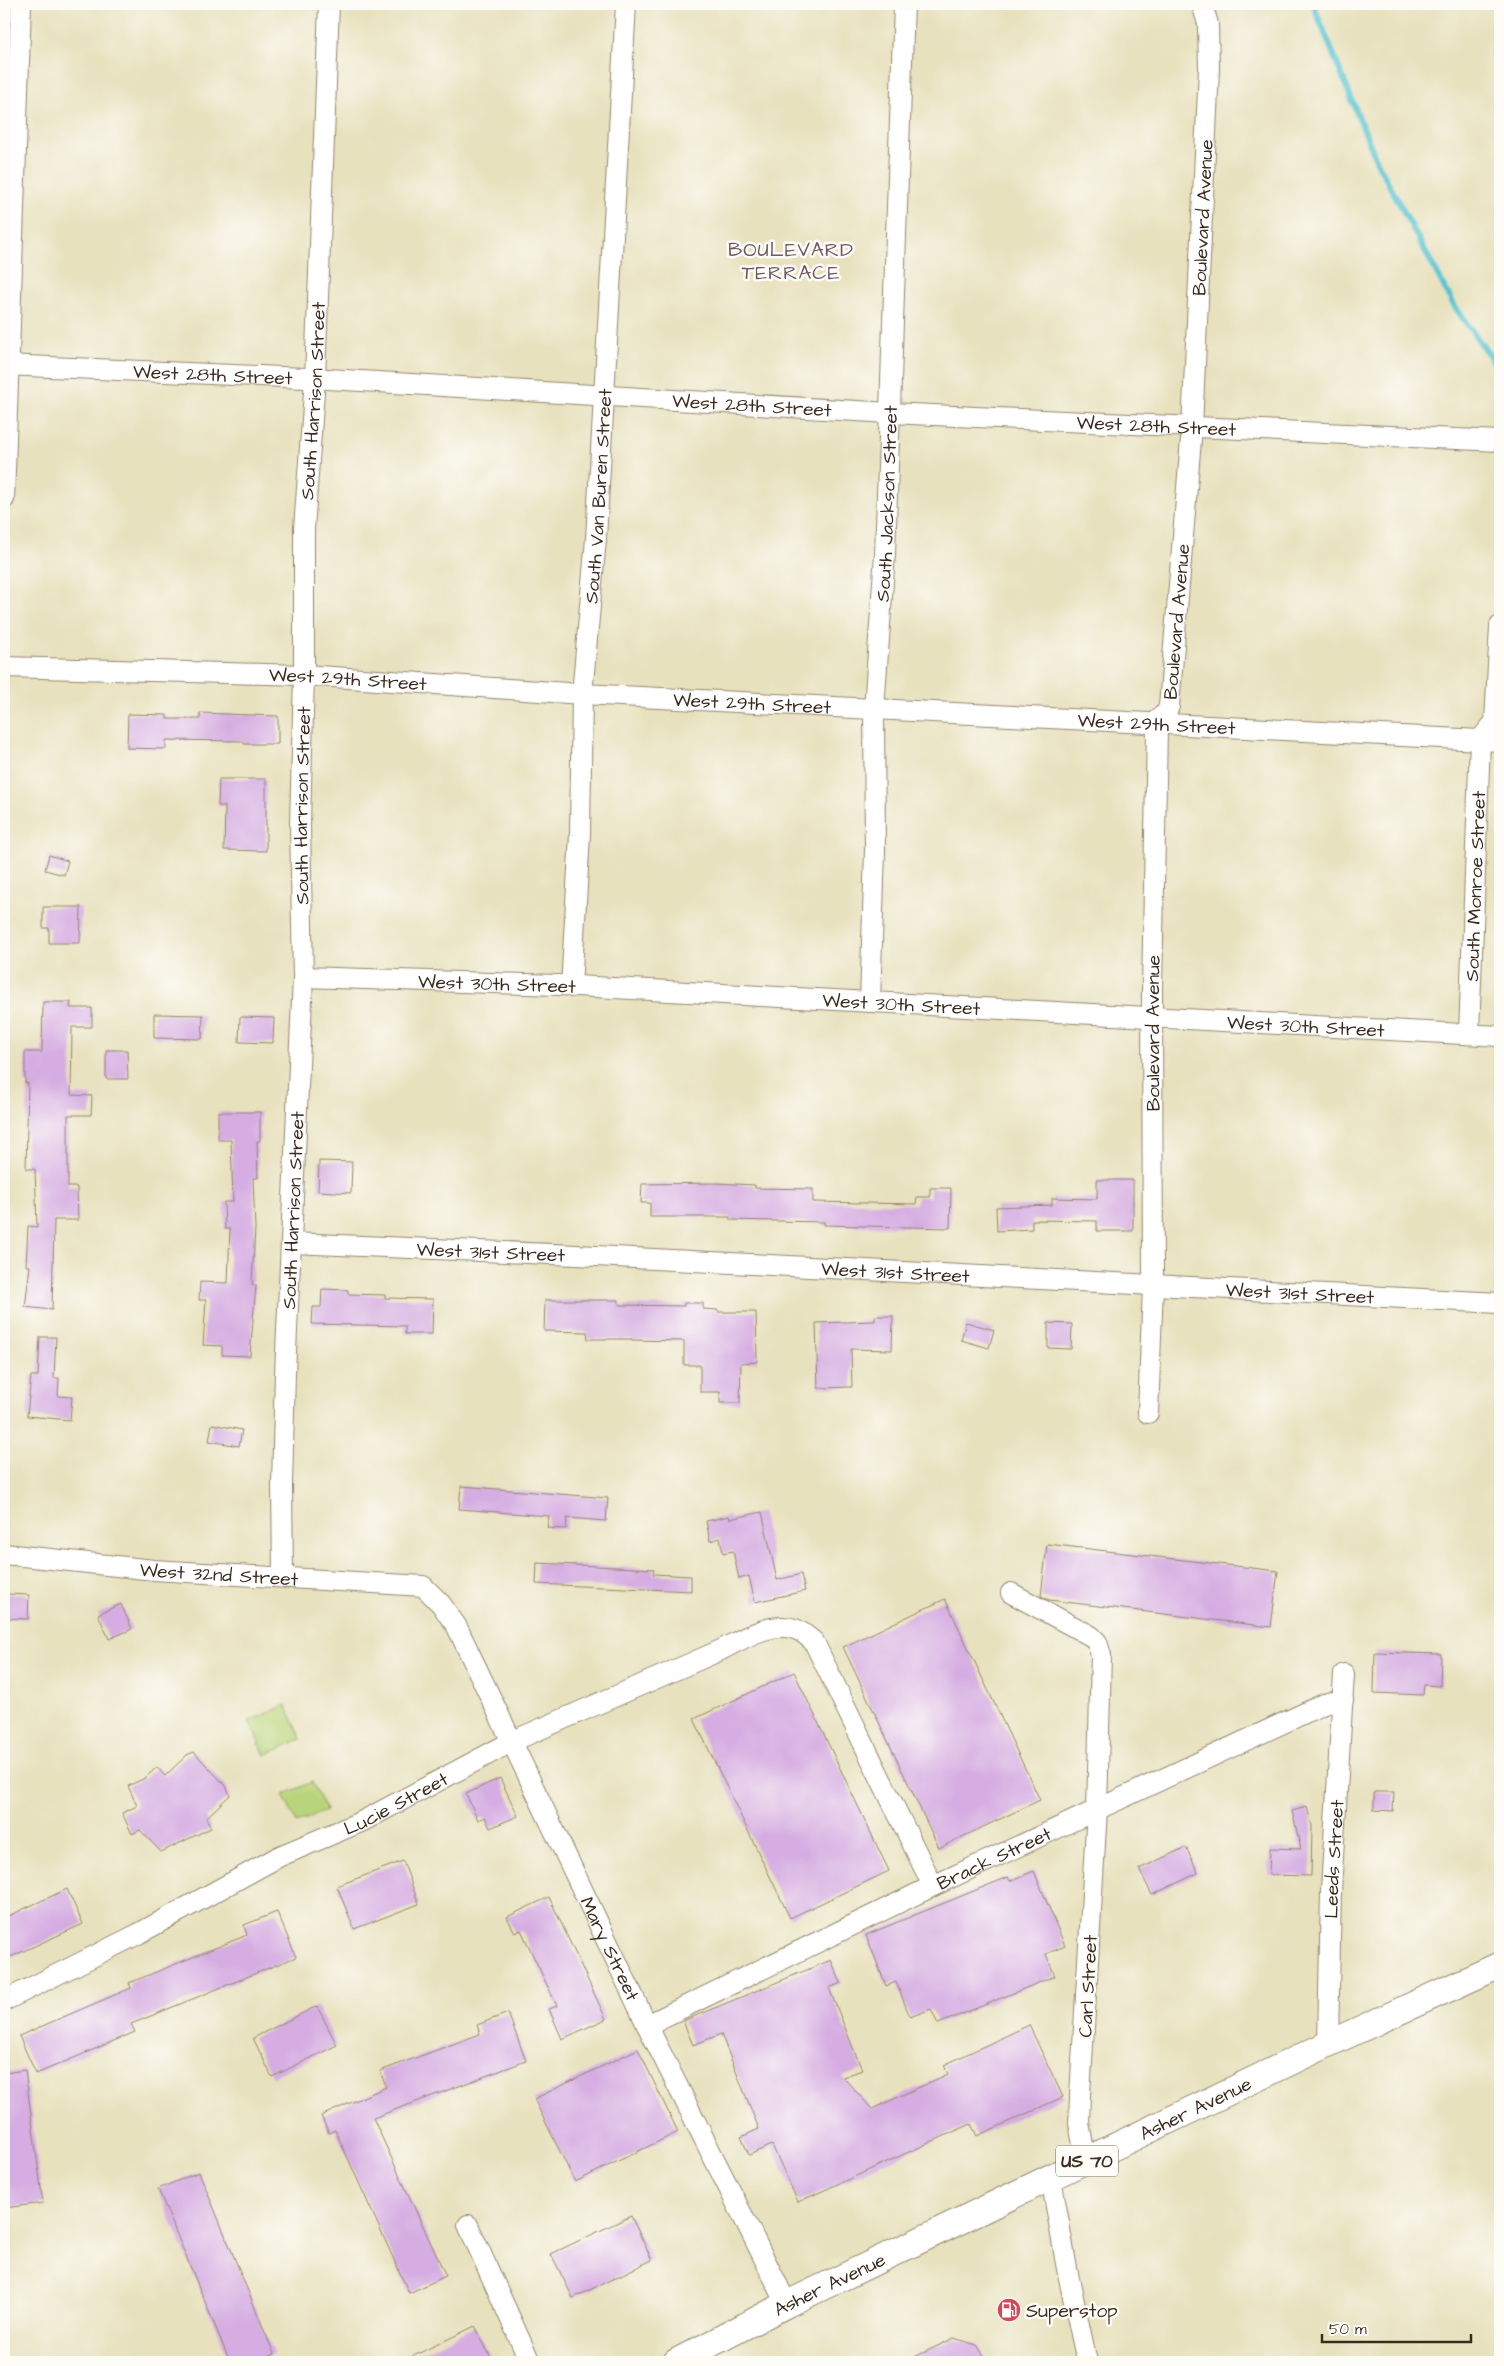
<svg xmlns="http://www.w3.org/2000/svg" width="1504" height="2366" viewBox="0 0 1504 2366" font-family="'Architects Daughter',sans-serif">
	<style>
		.green { fill: #b9d57b; stroke: #7a804c }
		.lines { fill: none; stroke-linecap: round; stroke-linejoin: round }
		.stream { stroke: #59c4d2; stroke-width: 6 }
		.building { fill: #d6ade2 }
		.minor-casing { stroke: #92866e; stroke-width: 22 }
		.major-casing { stroke: #92866e; stroke-width: 28 }
		.minor { stroke: #fff; stroke-width: 20 }
		.major { stroke: #fff; stroke-width: 26 }
		.labels { text-anchor: middle; stroke-width: 5; stroke-linejoin: round; paint-order: stroke }
		.shield { fill: #fdfcf7; stroke: #75695f; stroke-width: 1 }
		.shield-label { font-size: 18px; font-weight: bold; fill: #3b2a1e }
		.street-label { font-size: 19px; fill: #3b2a1e; stroke: #fdfcf7 }
		.poi-label { font-size: 19px; fill: #3b2a1e; stroke: #fdfcf7; text-anchor: start }
		.neighbourhood-label { font-size: 20px; letter-spacing: 1px; fill: #715863; stroke: #fdfcf7 }
	</style>
	<rect width="100%" height="100%" fill="#fdfcf7"/>
	<filter id="ink" filterUnits="userSpaceOnUse"><feTurbulence type="fractalNoise" baseFrequency=".02" numOctaves="2"/><feDisplacementMap in="SourceGraphic" scale="10" xChannelSelector="R" yChannelSelector="G"/><feConvolveMatrix kernelMatrix="1 2 1 2 8 2 1 2 1" color-interpolation-filters="sRGB"/></filter>
	<filter id="wash" filterUnits="userSpaceOnUse"><feTurbulence type="fractalNoise" baseFrequency=".0096" numOctaves="4" result="noise"/><feDisplacementMap in="SourceGraphic" scale="20" xChannelSelector="R" yChannelSelector="G"/><feGaussianBlur stdDeviation="1.12" result="paint"/><feColorMatrix in="noise" values="0 0 0 0 0 0 0 0 0 0 0 0 0 0 0 0 0 1.4 0 .05"/><feComposite in="paint" operator="in"/></filter>
	<g filter="url(#wash)">
		<rect width="100%" height="100%" fill="#e8e1be"/>
		<path class="green" d="M 286,1705 L 301,1739 L 265,1755 L 249,1721 Z
			M 312,1782 L 326,1810 L 297,1823 L 283,1795 Z"/>
		<g class="lines">
			<path class="stream" d="M 1313,4 L 1377,162 L 1455,307 L 1494,362"/>
		</g>
		<g id="blocks">
			<path class="building" d="M 200,713 L 278,716 L 278,744 L 244,744 L 244,741 L 166,740 L 166,749 L 127,748 L 128,714 L 167,715 L 167,719 L 200,719 Z
				M 219,779 L 266,779 L 266,851 L 224,850 L 225,806 L 218,806 Z
				M 49,855 L 68,861 L 64,875 L 45,870 Z
				M 43,907 L 81,907 L 80,943 L 49,943 L 49,928 L 43,928 Z
				M 43,1002 L 71,1002 L 70,1008 L 92,1008 L 92,1027 L 72,1027 L 71,1095 L 92,1096 L 91,1115 L 68,1115 L 68,1187 L 77,1187 L 78,1220 L 54,1220 L 52,1310 L 25,1307 L 30,1266 L 26,1266 L 28,1226 L 37,1227 L 35,1169 L 26,1169 L 28,1083 L 25,1083 L 25,1052 L 42,1052 Z
				M 154,1014 L 203,1015 L 202,1039 L 154,1038 Z
				M 240,1017 L 274,1018 L 273,1043 L 239,1042 Z
				M 106,1050 L 127,1050 L 128,1079 L 106,1079 Z
				M 218,1112 L 260,1112 L 260,1141 L 257,1141 L 258,1178 L 253,1178 L 255,1228 L 252,1284 L 256,1285 L 250,1356 L 222,1355 L 222,1346 L 203,1345 L 206,1300 L 199,1300 L 200,1282 L 228,1283 L 230,1229 L 225,1229 L 224,1202 L 233,1202 L 231,1140 L 218,1140 Z
				M 319,1161 L 352,1162 L 351,1193 L 318,1191 Z
				M 1097,1180 L 1133,1180 L 1133,1231 L 1097,1231 L 1097,1221 L 1032,1220 L 1032,1229 L 997,1231 L 996,1207 L 1052,1205 L 1052,1198 L 1097,1199 Z
				M 716,1183 L 755,1185 L 755,1188 L 813,1189 L 813,1202 L 916,1204 L 917,1197 L 930,1197 L 930,1188 L 951,1188 L 950,1228 L 824,1225 L 824,1222 L 730,1220 L 730,1217 L 650,1217 L 650,1203 L 641,1203 L 642,1184 Z
				M 322,1289 L 348,1290 L 348,1294 L 385,1295 L 385,1298 L 433,1299 L 432,1334 L 405,1334 L 405,1326 L 312,1324 L 313,1307 L 321,1307 Z
				M 545,1300 L 619,1300 L 619,1305 L 684,1306 L 684,1303 L 703,1303 L 703,1309 L 718,1310 L 718,1312 L 756,1312 L 757,1362 L 741,1363 L 740,1403 L 720,1403 L 720,1392 L 700,1392 L 700,1365 L 684,1365 L 684,1341 L 632,1340 L 632,1339 L 588,1339 L 587,1332 L 544,1331 Z
				M 875,1316 L 893,1316 L 892,1350 L 851,1349 L 852,1387 L 818,1388 L 816,1323 L 875,1321 Z
				M 966,1322 L 994,1330 L 989,1348 L 961,1340 Z
				M 1048,1323 L 1072,1324 L 1071,1349 L 1048,1348 Z
				M 40,1337 L 56,1337 L 54,1378 L 59,1378 L 58,1396 L 72,1397 L 70,1420 L 27,1416 L 31,1376 L 38,1376 Z
				M 212,1424 L 242,1430 L 239,1446 L 209,1441 Z
				M 461,1486 L 608,1498 L 606,1521 L 567,1518 L 566,1529 L 547,1528 L 549,1516 L 459,1509 Z
				M 762,1512 L 777,1580 L 801,1574 L 805,1591 L 755,1602 L 749,1576 L 739,1579 L 733,1551 L 723,1553 L 720,1538 L 710,1541 L 706,1521 L 729,1516 L 730,1519 Z
				M 1047,1544 L 1278,1571 L 1271,1627 L 1049,1600 L 1041,1596 Z
				M 537,1563 L 654,1569 L 653,1574 L 691,1576 L 691,1591 L 536,1584 Z
				M 4,1594 L 29,1595 L 28,1619 L 4,1618 Z
				M 945,1599 L 1040,1800 L 939,1848 L 843,1647 Z
				M 121,1604 L 132,1629 L 109,1639 L 98,1614 Z
				M 1375,1652 L 1441,1654 L 1440,1686 L 1424,1685 L 1423,1695 L 1374,1693 Z
				M 794,1672 L 889,1871 L 790,1918 L 694,1719 Z
				M 194,1752 L 226,1786 L 230,1795 L 206,1818 L 211,1828 L 161,1852 L 140,1830 L 132,1834 L 122,1813 L 137,1806 L 128,1786 L 145,1778 L 157,1767 L 165,1776 L 187,1755 Z
				M 500,1778 L 518,1816 L 490,1828 L 485,1817 L 478,1820 L 466,1794 Z
				M 1374,1792 L 1394,1792 L 1393,1811 L 1374,1810 Z
				M 1307,1807 L 1312,1826 L 1311,1876 L 1269,1875 L 1270,1848 L 1301,1849 L 1292,1811 Z
				M 1186,1847 L 1198,1873 L 1152,1895 L 1139,1869 Z
				M 403,1861 L 419,1904 L 354,1929 L 337,1886 Z
				M 1034,1871 L 1065,1946 L 1046,1954 L 1055,1976 L 938,2024 L 931,2009 L 910,2017 L 896,1982 L 886,1986 L 866,1935 L 1008,1877 L 1010,1881 Z
				M 67,1889 L 83,1924 L 4,1960 L 4,1918 Z
				M 549,1897 L 606,2019 L 562,2039 L 549,2009 L 557,2006 L 521,1930 L 515,1933 L 507,1917 Z
				M 277,1912 L 296,1957 L 131,2024 L 135,2032 L 36,2074 L 19,2036 L 131,1988 L 129,1983 L 247,1935 L 244,1925 Z
				M 831,1960 L 841,1983 L 829,1988 L 862,2070 L 843,2077 L 872,2109 L 948,2074 L 944,2065 L 1029,2025 L 1063,2097 L 977,2136 L 971,2124 L 798,2202 L 772,2145 L 749,2155 L 741,2137 L 759,2129 L 721,2034 L 693,2045 L 683,2021 Z
				M 317,2006 L 337,2045 L 272,2077 L 253,2038 Z
				M 508,2013 L 526,2061 L 373,2118 L 446,2276 L 409,2293 L 335,2130 L 329,2133 L 321,2116 L 386,2087 L 380,2071 L 480,2034 L 477,2025 Z
				M 638,2049 L 678,2132 L 575,2182 L 534,2099 Z
				M 25,2070 L 43,2203 L 4,2208 L 4,2073 Z
				M 199,2172 L 274,2354 L 255,2362 L 230,2362 L 158,2189 Z
				M 631,2216 L 652,2260 L 573,2298 L 551,2254 Z
				M 475,2326 L 493,2362 L 401,2362 Z
				M 954,2338 L 977,2345 L 988,2362 L 904,2362 Z"/>
		</g>
	</g>
	<g filter="url(#ink)">
		<use href="#blocks" fill-opacity="0" stroke="#92866e" stroke-width="1"/>
		<g class="lines">
			<g class="minor-casing">
				<g id="minor">
					<path id="s1" d="M 4,365 L 328,379 L 890,413 L 1500,441"/>
					<path d="M 4,499 L 21,4"/>
					<path id="s2" d="M 4,667 L 304,675 L 582,694 L 1500,741"/>
					<path id="s3" d="M 303,977 L 558,985 L 1500,1036"/>
					<path id="s4" d="M 571,987 L 580,835 L 582,694 L 596,539 L 626,4"/>
					<path id="s5" d="M 870,1002 L 875,851 L 874,709 L 885,554 L 904,4"/>
					<path id="s6" d="M 1469,1034 L 1480,740 L 1495,722 L 1500,626"/>
					<path id="s7" d="M 291,1243 L 576,1255 L 1500,1303"/>
					<path id="s8" d="M 1148,1413 L 1153,1286 L 1152,991 L 1157,730 L 1153,723 L 1167,712 L 1169,706 L 1192,427 L 1209,69 L 1208,24 L 1202,4"/>
					<path id="s9" d="M 4,1554 L 154,1570 L 423,1586 L 441,1604 L 457,1627 L 647,2025 L 787,2304"/>
					<path id="s10" d="M 283,1576 L 282,1484 L 285,1374 L 303,977 L 300,824 L 304,675 L 304,529 L 315,379 L 329,4"/>
					<path d="M 1011,1593 L 1091,1636 L 1097,1642 L 1101,1655 L 1097,1810 L 1080,2095 L 1079,2123 L 1086,2161"/>
					<path id="s11" d="M 4,2001 L 138,1934 L 280,1856 L 363,1821 L 513,1741 L 721,1650 C 742,1639 771,1621 795,1629 C 802,1631 808,1637 814,1642 L 933,1886"/>
					<path id="s12" d="M 647,2025 L 933,1886 L 1324,1704 L 1343,1700"/>
					<path id="s13" d="M 1328,2044 L 1331,1890 L 1344,1674"/>
					<path d="M 1051,2178 L 1067,2269 L 1087,2362"/>
					<path d="M 468,2225 L 530,2362"/>
				</g>
			</g>
			<g class="major-casing">
				<g id="major">
					<path id="s14" d="M 676,2362 L 787,2304 L 1328,2044 L 1500,1965"/>
				</g>
			</g>
			<use href="#minor" class="minor"/>
			<use href="#major" class="major"/>
		</g>
	</g>
	<defs>
		<g id="fuel-disc" transform="scale(1.25)"><circle r="9.5" fill="#d1495b" stroke="#fdfcf7"/><path d="M-5.5-6h7V0h2V4h1.3V-2.5L3-4.5l.8-.8L6-3V5H2.5V1h-1V6h-7ZM-4.2-4.7v3.2H.2V-4.7Z" fill="#fff"/></g>
	</defs>
	<g fill-rule="evenodd">
		<use href="#fuel-disc" x="1009" y="2310"/>
	</g>
	<g class="labels">
		<rect class="shield" x="1056" y="2145.5" width="62" height="31" rx="4"/>
		<g class="shield-label">
			<text x="1087" y="2167">US 70</text>
		</g>
		<g class="street-label">
			<text dy="7" stroke="none"><textPath href="#s8" startOffset="1205">Boulevard Avenue</textPath></text>
			<text dy="7" stroke="none"><textPath href="#s1" startOffset="209">West 28th Street</textPath></text>
			<text dy="7" stroke="none"><textPath href="#s10" startOffset="1176">South Harrison Street</textPath></text>
			<text dy="7" stroke="none"><textPath href="#s1" startOffset="749">West 28th Street</textPath></text>
			<text dy="7" stroke="none"><textPath href="#s1" startOffset="1154">West 28th Street</textPath></text>
			<text dy="7" stroke="none"><textPath href="#s4" startOffset="492">South Van Buren Street</textPath></text>
			<text dy="7" stroke="none"><textPath href="#s5" startOffset="499">South Jackson Street</textPath></text>
			<text dy="7" stroke="none"><textPath href="#s8" startOffset="800">Boulevard Avenue</textPath></text>
			<text dy="7" stroke="none"><textPath href="#s2" startOffset="344">West 29th Street</textPath></text>
			<text dy="7" stroke="none"><textPath href="#s2" startOffset="749">West 29th Street</textPath></text>
			<text dy="7" stroke="none"><textPath href="#s2" startOffset="1154">West 29th Street</textPath></text>
			<text dy="7" stroke="none"><textPath href="#s10" startOffset="771">South Harrison Street</textPath></text>
			<text dy="7" stroke="none"><textPath href="#s6" startOffset="148">South Monroe Street</textPath></text>
			<text dy="7" stroke="none"><textPath href="#s3" startOffset="194">West 30th Street</textPath></text>
			<text dy="7" stroke="none"><textPath href="#s3" startOffset="599">West 30th Street</textPath></text>
			<text dy="7" stroke="none"><textPath href="#s3" startOffset="1004">West 30th Street</textPath></text>
			<text dy="7" stroke="none"><textPath href="#s8" startOffset="380">Boulevard Avenue</textPath></text>
			<text dy="7" stroke="none"><textPath href="#s10" startOffset="366">South Harrison Street</textPath></text>
			<text dy="7" stroke="none"><textPath href="#s7" startOffset="200">West 31st Street</textPath></text>
			<text dy="7" stroke="none"><textPath href="#s7" startOffset="605">West 31st Street</textPath></text>
			<text dy="7" stroke="none"><textPath href="#s7" startOffset="1010">West 31st Street</textPath></text>
			<text dy="7" stroke="none"><textPath href="#s9" startOffset="216">West 32nd Street</textPath></text>
			<text dy="7" stroke="none"><textPath href="#s11" startOffset="439">Lucie Street</textPath></text>
			<text dy="7" stroke="none"><textPath href="#s12" startOffset="385">Brack Street</textPath></text>
			<text dy="7" stroke="none"><textPath href="#s13" startOffset="185">Leeds Street</textPath></text>
			<text dy="7" stroke="none"><textPath href="#s9" startOffset="830">Mary Street</textPath></text>
			<text transform="translate(1087 1986) rotate(-87)" y="7">Carl Street</text>
			<text dy="7" stroke="none"><textPath href="#s14" startOffset="578">Asher Avenue</textPath></text>
			<text dy="7" stroke="none"><textPath href="#s14" startOffset="172">Asher Avenue</textPath></text>
		</g>
		<g class="poi-label">
			<text x="1026" y="2317">Superstop</text>
		</g>
		<g class="neighbourhood-label">
			<text x="791" y="256">BOULEVARD<tspan x="791" dy="23">TERRACE</tspan></text>
		</g>
	</g>
	<rect width="1504" height="2366" fill="none" stroke="#fdfcf7" stroke-width="20"/>
	<path d="M1322 2334v8h149v-8" fill="none" stroke="#3b2a1e" stroke-width="2.5"/>
	<text x="1329" y="2334" font-size="15" fill="#3b2a1e" stroke="#fdfcf7" stroke-width="4" paint-order="stroke">50 m</text>
</svg>
